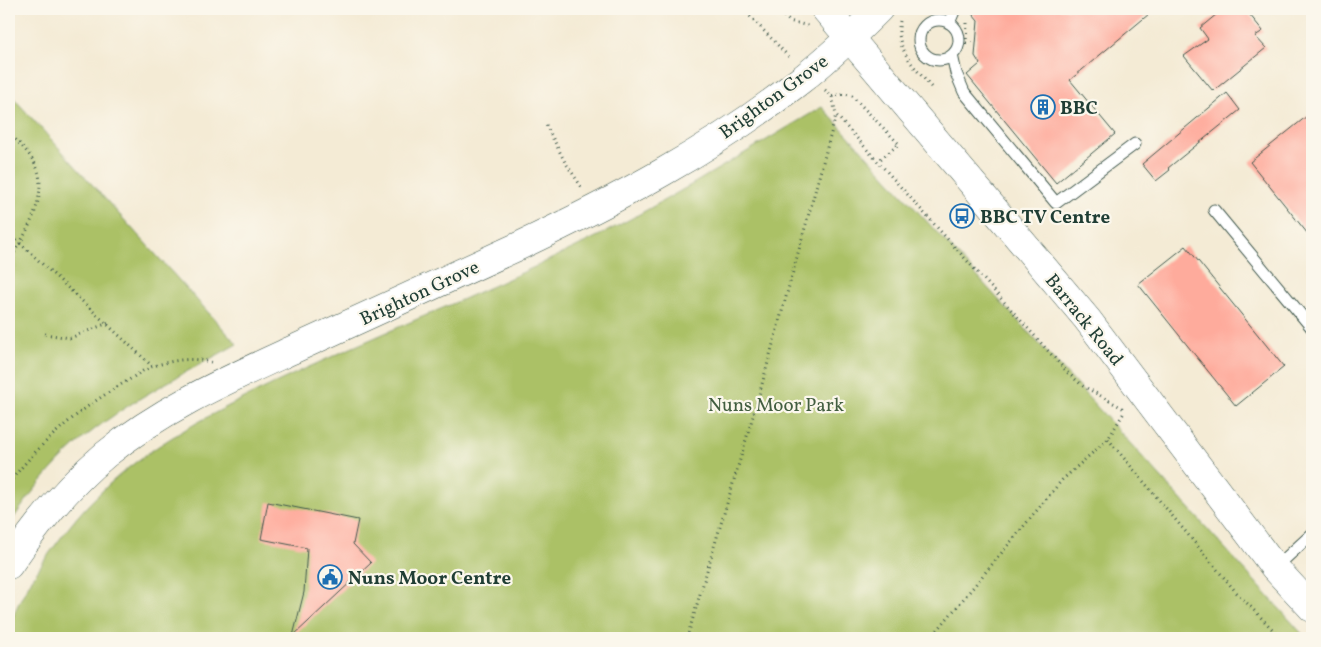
<svg xmlns="http://www.w3.org/2000/svg" width="1321" height="647" viewBox="0 0 1321 647" font-family="Vollkorn,serif">
	<style>
		.green { fill: #abc166; stroke: #657f4d }
		.building { fill: #feab9c }
		.lines { fill: none; stroke-linecap: round; stroke-linejoin: round }
		.lane-casing { stroke: #3f574c; stroke-width: 13 }
		.secondary-casing { stroke: #3f574c; stroke-width: 29 }
		.primary-casing { stroke: #3f574c; stroke-width: 29 }
		.path { stroke: #3f574c; stroke-width: 3; stroke-dasharray: 1 4; stroke-linecap: butt }
		.lane { stroke: #fff; stroke-width: 11 }
		.secondary { stroke: #fff; stroke-width: 28 }
		.primary { stroke: #fff; stroke-width: 28 }
		.labels { text-anchor: middle; stroke-width: 4.5; stroke-linejoin: round; paint-order: stroke }
		.street-label { font-size: 19px; fill: #1f3d34; stroke: #fbf7ec }
		.poi-label { font-size: 19px; font-weight: bold; fill: #1f3d34; stroke: #fbf7ec; text-anchor: start }
		.park-label { font-size: 19px; fill: #425e40; stroke: #fbf7ec }
	</style>
	<rect width="100%" height="100%" fill="#fbf7ec"/>
	<filter id="ink" filterUnits="userSpaceOnUse"><feTurbulence type="fractalNoise" baseFrequency=".02" numOctaves="2"/><feDisplacementMap in="SourceGraphic" scale="10" xChannelSelector="R" yChannelSelector="G"/><feConvolveMatrix kernelMatrix="1 2 1 2 8 2 1 2 1" color-interpolation-filters="sRGB"/></filter>
	<filter id="wash" filterUnits="userSpaceOnUse"><feTurbulence type="fractalNoise" baseFrequency=".0096" numOctaves="4" result="noise"/><feDisplacementMap in="SourceGraphic" scale="20" xChannelSelector="R" yChannelSelector="G"/><feGaussianBlur stdDeviation="1.12" result="paint"/><feColorMatrix in="noise" values="0 0 0 0 0 0 0 0 0 0 0 0 0 0 0 0 0 1.4 0 .05"/><feComposite in="paint" operator="in"/></filter>
	<g filter="url(#wash)">
		<rect width="100%" height="100%" fill="#f4ebd5"/>
		<path class="green" d="M 9,93 L 237,344 C 184,374 125,402 78,443 C 51,467 29,495 9,525 Z
			M 822,107 L 1120,432 L 1306,638 L 9,638 C 9,613 32,578 46,558 C 62,536 78,514 97,496 C 146,446 211,414 273,384 C 372,336 475,297 574,248 C 659,207 740,155 822,107 Z"/>
		<g id="blocks">
			<path class="building" d="M 968,9 L 1155,9 L 1070,80 L 1115,134 L 1056,183 L 967,75 L 980,64 L 975,56 L 978,21 Z
				M 1223,9 L 1245,9 L 1263,31 L 1255,36 L 1266,48 L 1213,91 L 1184,56 L 1208,39 L 1200,28 Z
				M 1227,93 L 1240,110 L 1168,168 L 1170,170 L 1156,181 L 1142,164 Z
				M 1312,112 L 1312,239 L 1250,162 Z
				M 1186,246 L 1284,367 L 1236,406 L 1138,284 Z
				M 268,502 L 358,520 L 353,544 L 371,563 L 293,636 L 304,592 L 307,548 L 261,539 Z"/>
		</g>
	</g>
	<g filter="url(#ink)">
		<use href="#blocks" fill-opacity="0" stroke="#3f574c" stroke-width="1"/>
		<g class="lines">
			<g class="lane-casing">
				<path id="lane" d="M919 40a20 20 0 1 1 40 0a20 20 0 1 1-40 0Z
					M 949,23 L 955,9
					M 952,55 L 956,73 L 964,92 L 1056,203 L 1135,144
					M 1214,210 L 1312,328
					M 1275,568 L 1312,534"/>
			</g>
			<g class="secondary-casing">
				<path id="secondary" d="M 9,565 C 36,525 68,486 105,455 C 161,409 227,380 292,350 C 367,316 442,282 517,247 C 614,201 712,150 797,83 C 826,61 853,35 879,9"/>
			</g>
			<g class="primary-casing">
				<path id="primary" d="M 825,9 L 1087,319 L 1275,568 L 1312,608"/>
			</g>
			<path class="path" d="M 743,9 L 791,59
				M 777,9 L 789,21 L 808,26
				M 900,21 C 894,49 915,67 931,87
				M 967,23 L 966,43 L 976,43
				M 825,90 L 832,96 L 836,115 L 1068,373 L 1083,386 L 1126,410
				M 832,96 L 845,94 L 852,96 L 899,144 L 878,161
				M 546,125 L 565,162 L 583,189
				M 9,132 C 17,142 28,151 34,162 C 52,192 25,236 9,261
				M 9,233 L 152,366
				M 45,334 L 70,338 L 108,323
				M 1108,439 L 1236,592 L 1281,638
				M 9,483 C 40,442 82,407 127,381 C 136,376 145,368 154,366 C 173,360 192,357 211,362
				M 687,638 L 756,406 L 836,115
				M 931,638 L 1062,480 L 1108,439 L 1125,411"/>
			<use href="#lane" class="lane"/>
			<use href="#secondary" class="secondary"/>
			<use href="#primary" class="primary"/>
		</g>
	</g>
	<defs>
		<g id="building-ring" transform="scale(1.25)"><circle r="9.5" fill="#fbf7ec" stroke="#1f6fb2" stroke-width="1.5"/><path d="M-4-6H4V6H1V3H-1V6H-4ZM-2.5-4.3h1.7v1.8h-1.7ZM.8-4.3h1.7v1.8H.8ZM-2.5-1h1.7V.8h-1.7ZM.8-1h1.7V.8H.8Z" fill="#1f6fb2"/></g>
		<g id="bus-ring" transform="scale(1.25)"><circle r="9.5" fill="#fbf7ec" stroke="#1f6fb2" stroke-width="1.5"/><path d="M-5-6H5V4H4V6H2V4H-2V6H-4V4H-5ZM-3.5-4V0h7V-4ZM-3.5 1.2v1.5H-2V1.2ZM2 1.2v1.5H3.5V1.2Z" fill="#1f6fb2"/></g>
		<g id="civic-ring" transform="scale(1.25)"><circle r="9.5" fill="#fbf7ec" stroke="#1f6fb2" stroke-width="1.5"/><path d="M-.6-6.5H3V-4.5H.6V-3L4-1V1h2V6H-6V1h2V-1L-.6-3ZM-1.2 2.5V6h2.4V2.5Z" fill="#1f6fb2"/></g>
	</defs>
	<g fill-rule="evenodd">
		<use href="#building-ring" x="1043" y="107"/>
		<use href="#bus-ring" x="962" y="216"/>
		<use href="#civic-ring" x="330" y="577"/>
	</g>
	<g class="labels">
		<g class="street-label">
			<text transform="translate(773 96) rotate(-36)" y="7">Brighton Grove</text>
			<text transform="translate(419 292) rotate(-25)" y="7">Brighton Grove</text>
			<text transform="translate(1085 319) rotate(51)" y="7">Barrack Road</text>
		</g>
		<g class="poi-label">
			<text x="1060" y="114">BBC</text>
			<text x="980" y="223">BBC TV Centre</text>
			<text x="348" y="584">Nuns Moor Centre</text>
		</g>
		<g class="park-label">
			<text x="776" y="411">Nuns Moor Park</text>
		</g>
	</g>
	<rect width="1321" height="647" fill="none" stroke="#fbf7ec" stroke-width="30"/>
</svg>
